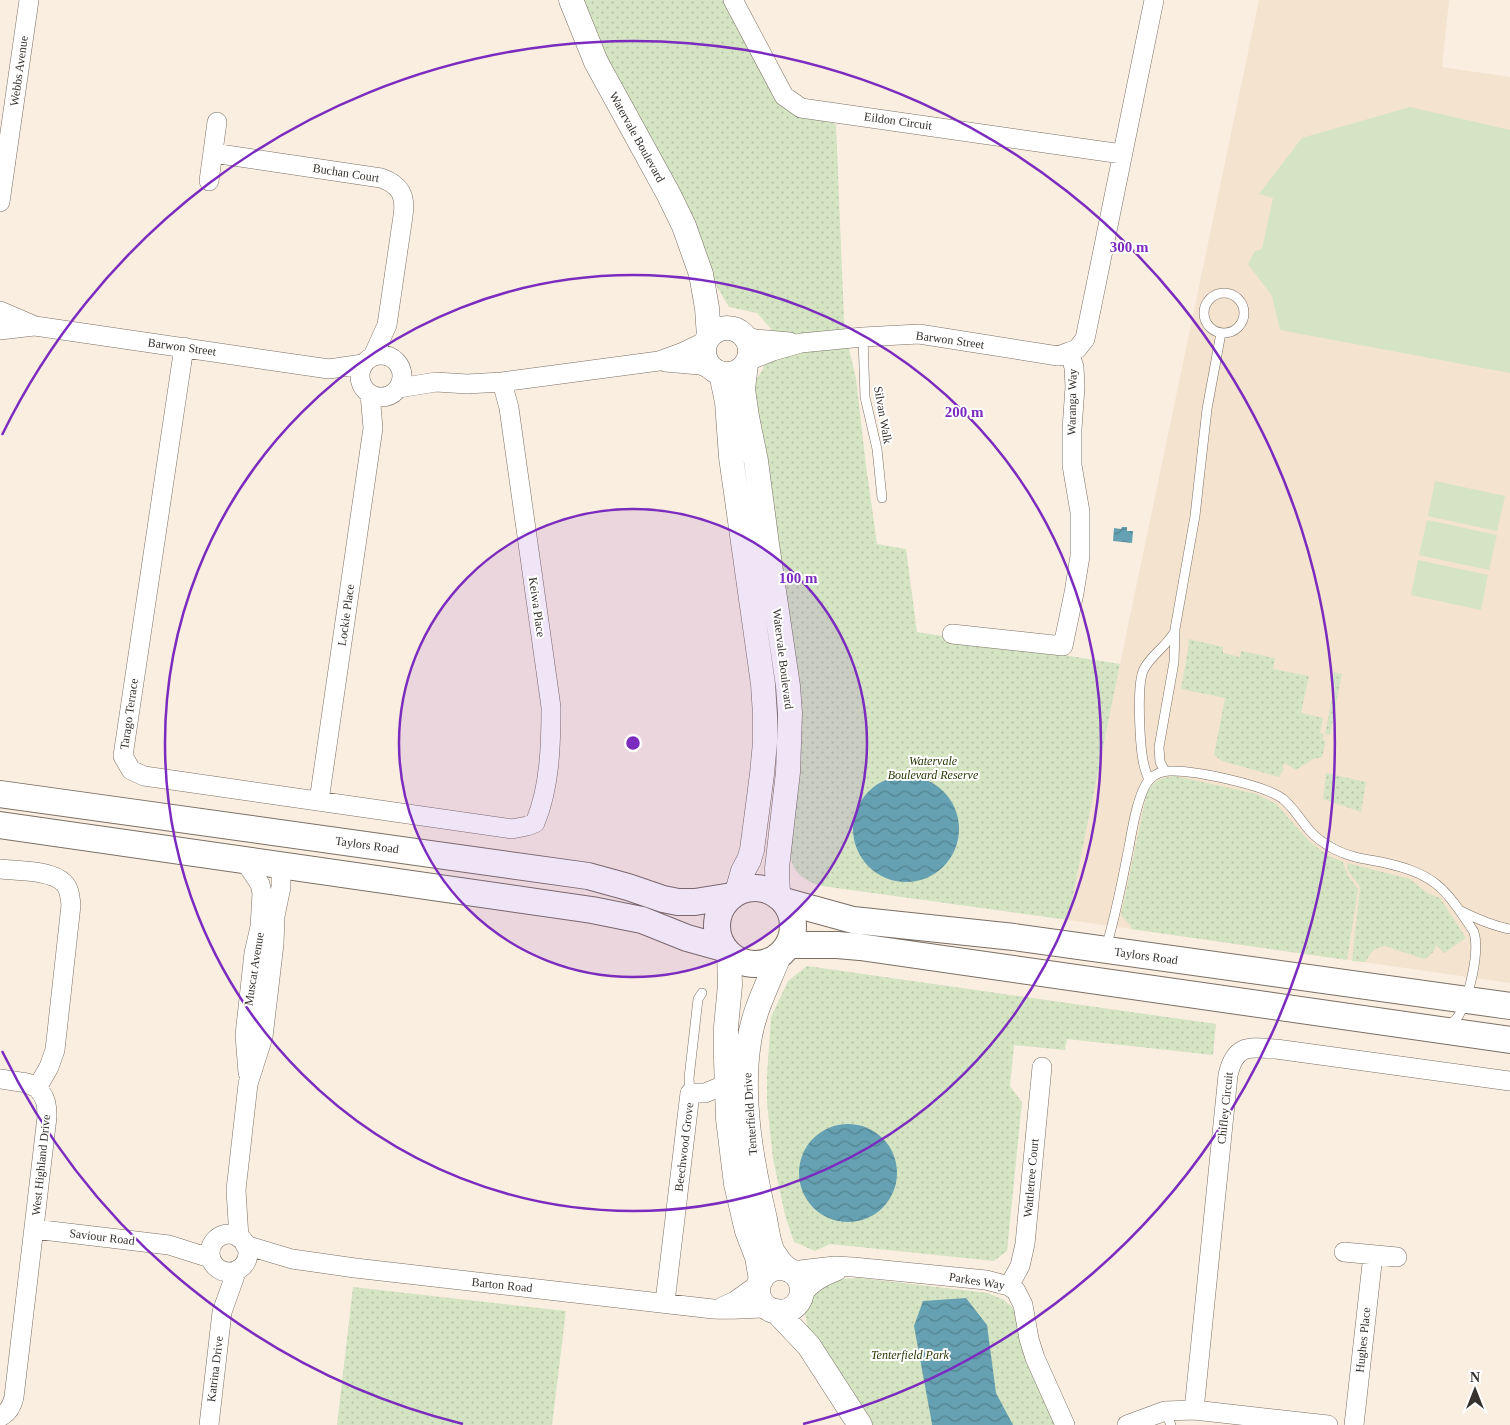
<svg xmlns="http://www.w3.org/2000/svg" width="1510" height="1425" viewBox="0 0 1510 1425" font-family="'Times New Roman',serif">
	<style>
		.built { fill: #f4e3cf }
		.grass { fill: url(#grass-dots) }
		.garden { fill: #d5e4c3 }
		.water { fill: url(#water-waves) }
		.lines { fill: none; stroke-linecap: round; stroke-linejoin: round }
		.service-casing { stroke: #7a6f64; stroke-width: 10 }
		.minor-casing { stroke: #7a6f64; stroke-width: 20 }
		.tertiary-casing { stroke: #7a6f64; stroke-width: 25 }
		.secondary-casing { stroke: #7a6f64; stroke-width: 28 }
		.service { stroke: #fff; stroke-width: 9 }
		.minor { stroke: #fff; stroke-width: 19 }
		.tertiary { stroke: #fff; stroke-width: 24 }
		.secondary { stroke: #fff; stroke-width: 26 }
		.ring { fill: none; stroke: #7b2cbf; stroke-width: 2.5 }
		.labels { text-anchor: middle; stroke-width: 4; stroke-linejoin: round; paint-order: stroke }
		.street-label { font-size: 12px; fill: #36312c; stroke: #fff }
		.park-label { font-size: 12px; font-style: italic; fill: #293a06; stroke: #fff }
		.centre { fill: #7b2cbf; stroke: #fff; stroke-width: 2.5 }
		.ring-label { font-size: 15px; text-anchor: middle; font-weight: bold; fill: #7b2cbf; stroke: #fff; stroke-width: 4; stroke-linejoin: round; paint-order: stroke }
	</style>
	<defs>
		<pattern id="grass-dots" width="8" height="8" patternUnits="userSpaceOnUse" patternTransform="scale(1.25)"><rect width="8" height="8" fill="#d5e4c3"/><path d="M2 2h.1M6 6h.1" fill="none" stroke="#b7c4a8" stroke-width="1.8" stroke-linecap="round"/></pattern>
		<pattern id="water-waves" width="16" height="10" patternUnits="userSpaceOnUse" patternTransform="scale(1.25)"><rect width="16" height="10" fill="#65a1b2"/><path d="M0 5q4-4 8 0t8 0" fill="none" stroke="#548491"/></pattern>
	</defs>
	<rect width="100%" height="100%" fill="#faeee1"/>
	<path class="built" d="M 1259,0 L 1449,0 L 1442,67 L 1510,77 L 1510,983 L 1068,920 L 1120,664 Z"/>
	<path class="grass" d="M 583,0 L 723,0 L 724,4 L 781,99 L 810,117 L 836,124 L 844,320 L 849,349 L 856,378 L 866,466 L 877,544 L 906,549 L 917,632 L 1120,664 L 1068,920 L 822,886 C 788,877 788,857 792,826 L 751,388 L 763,369 L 771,329 L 757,313 L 729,307 L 710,275 L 602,57 Z
		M 1188,639 L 1223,647 L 1223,653 L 1240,657 L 1241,651 L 1275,658 L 1273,669 L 1309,676 L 1301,713 L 1323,718 L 1320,733 L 1324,734 L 1323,740 L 1326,741 L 1322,757 L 1313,759 L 1296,770 L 1285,763 L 1282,767 L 1284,768 L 1279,777 L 1222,761 L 1214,755 L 1225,698 L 1181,689 L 1189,644 Z
		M 1334,672 L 1342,674 L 1330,735 L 1325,734 L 1333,692 L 1335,686 L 1331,685 Z
		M 1326,773 L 1366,782 L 1361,812 L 1323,799 Z
		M 1175,776 L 1257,794 L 1276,804 L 1309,841 L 1327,855 L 1343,862 L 1348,876 L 1358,889 L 1347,960 L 1131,929 L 1131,926 L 1121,915 L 1147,792 C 1155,780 1160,778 1175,776 Z
		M 1347,863 L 1410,879 L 1427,893 L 1440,898 L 1466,938 L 1444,953 L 1436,945 C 1434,952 1431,956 1424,959 L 1385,946 C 1374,948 1370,952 1366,962 L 1352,961 L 1360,887 L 1348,871 Z
		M 807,966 L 1216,1024 L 1213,1055 L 1067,1039 L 1065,1050 L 1014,1045 L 1010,1086 L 1022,1102 L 1007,1251 L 994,1261 L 830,1244 L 815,1251 L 794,1242 L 785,1215 L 773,1159 L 767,1103 L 767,1075 L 771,1017 L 788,981 Z
		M 860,1278 L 988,1293 L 1004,1300 L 1013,1308 L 1017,1317 L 1023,1354 L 1056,1425 L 871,1425 L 808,1329 L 804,1308 L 807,1299 L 813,1292 L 841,1279 Z
		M 353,1287 L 566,1311 L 552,1425 L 337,1425 Z"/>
	<path class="garden" d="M 1410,107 L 1510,130 L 1510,373 L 1280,330 L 1272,296 L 1248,264 L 1255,251 L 1262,249 L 1273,198 L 1259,194 L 1302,138 Z
		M 1435,481 L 1505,496 L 1497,531 L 1428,516 Z
		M 1427,520 L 1497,535 L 1489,570 L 1419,555 Z
		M 1418,560 L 1488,575 L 1481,610 L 1411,595 Z"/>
	<path class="water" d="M 1122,527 L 1127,527 L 1127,531 L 1133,531 L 1132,543 L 1113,541 L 1114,528 L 1121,529 Z
		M853 829a53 53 0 1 1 106 0a53 53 0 1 1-106 0Z
		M799 1173a49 49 0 1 1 98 0a49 49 0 1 1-98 0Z
		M 966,1298 L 987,1325 L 996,1393 L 1013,1425 L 932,1425 L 932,1424 L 914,1326 L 923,1301 Z"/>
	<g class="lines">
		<g class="service-casing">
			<path id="service" d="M1204 313a20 20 0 1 1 40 0a20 20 0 1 1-40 0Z
				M 863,337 L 865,397 L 877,449 L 882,498
				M 1165,771 L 1160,762 L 1159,747 L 1174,662 L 1175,629 L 1195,516 L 1207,409 L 1221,333
				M 1149,780 C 1147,775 1145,770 1144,765 C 1140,749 1136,683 1144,669 C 1151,655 1167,646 1175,631
				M 1461,911 C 1477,919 1492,926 1510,929
				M 1106,947 C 1116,915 1122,881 1129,847 C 1132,830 1138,791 1150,779 C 1155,774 1163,771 1170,771 C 1194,770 1265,785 1283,799 C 1294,808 1301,821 1310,831 C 1317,839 1325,844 1334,849 C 1349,857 1365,859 1381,862 C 1436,874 1444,887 1474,932 C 1480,952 1469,997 1459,1015 C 1456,1020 1452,1023 1447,1025
				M 690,1093 L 689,1078 L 698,999 L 702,993
				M 1165,1411 L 1171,1425"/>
		</g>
		<g class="minor-casing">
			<path id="minor" d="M 733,0 L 784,96 L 801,108 L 1122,154
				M 213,153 L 381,178 C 401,185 406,196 403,216 L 387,325 L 373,356
				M 209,181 L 217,122
				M 0,202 L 29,0
				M 0,311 L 35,326 L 329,369 L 363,364
				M 0,330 L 34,326
				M 744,336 L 755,339 L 790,342
				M 184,347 L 123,756 L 131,770 L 144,776 L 512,829 L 527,826 L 535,823 C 550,787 551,745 551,707 L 509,408 L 502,382
				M360 376a21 21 0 1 1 42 0a21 21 0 1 1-42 0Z
				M 748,361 L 773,351 L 801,343 L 863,337 L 919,334 L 1058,356 L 1069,352
				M 665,362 L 700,365 L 713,370
				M 399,388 L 436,382 L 467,384 L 502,382 L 659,361 L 681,353 L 706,341
				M 952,634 L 1063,646 L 1074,593 L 1080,556 L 1080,512 L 1072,465 L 1072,429 L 1075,387 L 1074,367 L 1069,352 L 1077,349 L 1085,339 L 1154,0
				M 319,801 L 373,428 L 370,394
				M 244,860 L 260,884 L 262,893 L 260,927 L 254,953 L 245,1035 L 248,1073
				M 0,869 C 18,871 52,870 64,883 C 70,889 70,898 71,905 L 55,1050 L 49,1067 L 37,1088 C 46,1097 47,1105 47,1117 L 14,1397 C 12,1407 8,1413 0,1417
				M 0,1079 L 27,1083 L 37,1088
				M 34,1229 L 169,1245 L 210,1258
				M210 1253a19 19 0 1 1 38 0a19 19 0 1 1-38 0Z
				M 239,1238 L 236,1190 L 248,1084 L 263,1037 L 274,944 L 275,916 L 281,887 L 281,864
				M 245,1245 L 292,1259 L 355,1268 L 713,1309 C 732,1310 750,1308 769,1308
				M 1344,1252 L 1397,1257
				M 791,1271 L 835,1266 L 853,1267 L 986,1280 L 1009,1286 L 1016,1291 L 1023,1305 L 1029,1339 L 1035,1358 L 1065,1425
				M 1009,1286 L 1020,1266 L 1025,1244 L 1042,1067
				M 801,1298 C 809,1283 822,1277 837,1271
				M 665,1302 L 690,1093 L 705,1093 L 727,1084
				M 722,1307 L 735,1301 L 759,1284
				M 1194,1410 L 1228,1075 C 1235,1044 1249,1047 1276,1049 L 1510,1081
				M 209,1425 L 222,1312 L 237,1270
				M 1127,1425 L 1165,1411 L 1194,1410 L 1328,1425
				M 1354,1425 L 1373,1255"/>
		</g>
		<g class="tertiary-casing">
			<path id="tertiary" d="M 571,0 L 596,62 L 669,195 L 684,226 L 701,274 L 707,308 L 709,337
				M704 351a23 23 0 1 1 46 0a23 23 0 1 1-46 0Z
				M 746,364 L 743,389 L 747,417 L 756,461 L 767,544 L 788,686 L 790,713 L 788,772 L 777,868 L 778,897
				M 721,373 L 727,402 L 731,457 L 763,684 L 765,715 L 765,742 L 762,774 L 752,850 L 749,860 L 743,871 L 737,892
				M 729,954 L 730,985 L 726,1027 L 726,1059 L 728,1119 L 736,1184 L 747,1231 L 757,1257 L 761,1280
				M 779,956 C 768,984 753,1012 749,1042 C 740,1099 752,1163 765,1219 C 767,1229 768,1242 773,1252 C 777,1259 782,1265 788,1270
				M758 1290a22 22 0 1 1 44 0a22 22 0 1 1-44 0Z
				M 776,1311 L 809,1346 L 860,1425"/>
		</g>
		<g class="secondary-casing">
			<path id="secondary" d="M 0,794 L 588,876 L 628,887 L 663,899 L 678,902 L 695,902 L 732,896
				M 0,825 L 592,910 L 642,920 L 687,938 L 723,948
				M717 926a38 38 0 1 1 76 0a38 38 0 1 1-76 0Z
				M 784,901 L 853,920 L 1014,937 L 1510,1006
				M 788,945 L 837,945 L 860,947 L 1510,1040"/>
		</g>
		<use href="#service" class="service"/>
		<use href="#minor" class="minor"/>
		<use href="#tertiary" class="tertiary"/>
		<use href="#secondary" class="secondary"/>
	</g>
	<circle cx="633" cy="743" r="234" fill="#7b2cbf" fill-opacity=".12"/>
	<g class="ring">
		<circle cx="633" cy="743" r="234"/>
		<circle cx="633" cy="743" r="468"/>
		<path d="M463 1424A702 702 0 0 1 2 1051M2 435A702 702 0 1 1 803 1424"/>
	</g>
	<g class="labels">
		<g class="street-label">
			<text transform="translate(19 71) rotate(-82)" y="4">Webbs Avenue</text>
			<text transform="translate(898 121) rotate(8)" y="4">Eildon Circuit</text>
			<text transform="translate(637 137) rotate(61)" y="4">Watervale Boulevard</text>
			<text transform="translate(346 173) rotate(9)" y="4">Buchan Court</text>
			<text transform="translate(950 340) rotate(8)" y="4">Barwon Street</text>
			<text transform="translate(182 347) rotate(8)" y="4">Barwon Street</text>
			<text transform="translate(1072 402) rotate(-89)" y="4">Waranga Way</text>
			<text transform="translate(883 415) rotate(80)" y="4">Silvan Walk</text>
			<text transform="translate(537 607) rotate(82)" y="4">Keiwa Place</text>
			<text transform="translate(346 615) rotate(-82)" y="4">Lockie Place</text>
			<text transform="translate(783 659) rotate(83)" y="4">Watervale Boulevard</text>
			<text transform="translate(129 714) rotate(-82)" y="4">Tarago Terrace</text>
			<text transform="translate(367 845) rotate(8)" y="4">Taylors Road</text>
			<text transform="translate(1146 956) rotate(8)" y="4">Taylors Road</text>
			<text transform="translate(254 969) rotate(-81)" y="4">Muscat Avenue</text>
			<text transform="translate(1225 1108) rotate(-84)" y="4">Chifley Circuit</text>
			<text transform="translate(750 1114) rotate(-94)" y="4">Tenterfield Drive</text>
			<text transform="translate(684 1147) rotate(-83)" y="4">Beechwood Grove</text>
			<text transform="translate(41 1165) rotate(-84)" y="4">West Highland Drive</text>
			<text transform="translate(1031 1178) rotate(-85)" y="4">Wattletree Court</text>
			<text transform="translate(102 1237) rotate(7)" y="4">Saviour Road</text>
			<text transform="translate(977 1281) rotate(9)" y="4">Parkes Way</text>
			<text transform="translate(502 1285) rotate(6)" y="4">Barton Road</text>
			<text transform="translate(1363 1340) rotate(-84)" y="4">Hughes Place</text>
			<text transform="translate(215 1369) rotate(-83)" y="4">Katrina Drive</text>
		</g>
		<g class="park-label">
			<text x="933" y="765">Watervale<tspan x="933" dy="14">Boulevard Reserve</tspan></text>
			<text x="910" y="1359">Tenterfield Park</text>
		</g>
	</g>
	<circle cx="633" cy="743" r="8" class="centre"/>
	<g class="ring-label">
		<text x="1129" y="252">300 m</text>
		<text x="964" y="417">200 m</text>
		<text x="798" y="583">100 m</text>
	</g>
	<g transform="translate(1475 1390)" stroke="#ffffff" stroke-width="4" paint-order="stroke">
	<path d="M0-4L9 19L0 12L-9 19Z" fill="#36312c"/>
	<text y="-8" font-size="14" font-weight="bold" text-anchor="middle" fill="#36312c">N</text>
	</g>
</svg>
